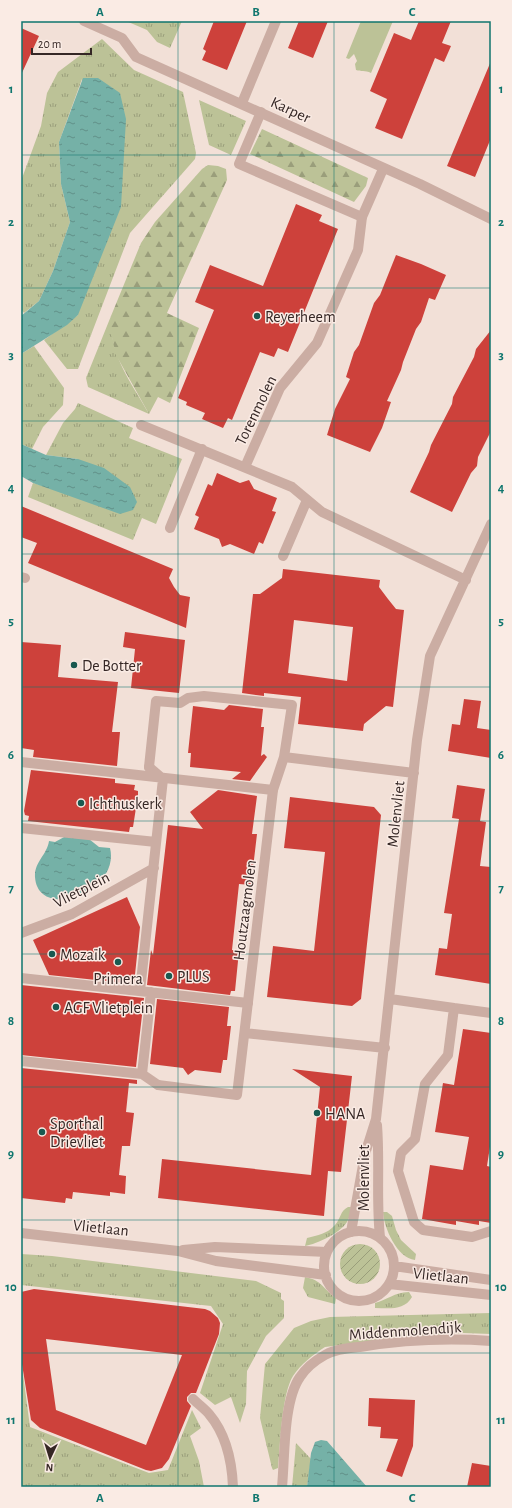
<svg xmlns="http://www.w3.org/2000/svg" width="512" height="1508" viewBox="0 0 512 1508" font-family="'Alegreya Sans',sans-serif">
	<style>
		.grass { fill: url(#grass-tufts) }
		.forest { fill: url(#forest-firs) }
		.park { fill: #bcc297 }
		.garden { fill: url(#garden-furrows) }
		.water { fill: url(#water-ripples) }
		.building { fill: #cd413b; fill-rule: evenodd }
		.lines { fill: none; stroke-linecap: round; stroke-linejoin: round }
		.service { stroke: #cbada3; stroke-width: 10 }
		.pedestrian { stroke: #cbada3; stroke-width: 10 }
		.minor { stroke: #cbada3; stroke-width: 10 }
		.tertiary { stroke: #cbada3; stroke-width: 10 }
		.grid { fill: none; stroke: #0f766e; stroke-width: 1; stroke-opacity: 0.55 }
		.poi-dot { fill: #195950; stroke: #faebe4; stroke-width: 1.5 }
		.labels { text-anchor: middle; stroke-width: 3; stroke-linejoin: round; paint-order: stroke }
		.street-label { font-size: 16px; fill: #352725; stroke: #faebe4 }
		.poi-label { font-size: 16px; fill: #352725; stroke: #faebe4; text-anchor: start }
		.neatline { fill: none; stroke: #0f766e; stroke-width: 1.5 }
		.grid-label { font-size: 13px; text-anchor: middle; font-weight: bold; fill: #0f766e }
	</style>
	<defs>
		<pattern id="grass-tufts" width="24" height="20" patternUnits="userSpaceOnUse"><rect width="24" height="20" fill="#bcc297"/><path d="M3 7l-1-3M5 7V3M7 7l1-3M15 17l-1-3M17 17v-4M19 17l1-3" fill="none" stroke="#9a9e7b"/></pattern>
		<pattern id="forest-firs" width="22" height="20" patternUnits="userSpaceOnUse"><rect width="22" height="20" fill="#bcc297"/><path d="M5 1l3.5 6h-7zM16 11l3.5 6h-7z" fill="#9a9e7b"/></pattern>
		<pattern id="garden-furrows" width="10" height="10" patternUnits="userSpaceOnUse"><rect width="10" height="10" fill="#bcc297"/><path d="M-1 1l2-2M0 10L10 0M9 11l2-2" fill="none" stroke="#9a9e7b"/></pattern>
		<pattern id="water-ripples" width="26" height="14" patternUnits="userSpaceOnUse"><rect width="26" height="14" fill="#75b1a7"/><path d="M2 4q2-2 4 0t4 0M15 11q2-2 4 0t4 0" fill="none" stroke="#619088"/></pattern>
	</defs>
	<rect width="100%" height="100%" fill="#f2e0d7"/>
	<path class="grass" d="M 126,21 L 182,21 L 170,48 L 157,42 L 147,30 Z
		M 102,39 L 134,70 L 183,92 L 196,153 L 195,159 L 130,233 L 78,369 L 67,369 L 44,340 L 78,315 L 82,79 L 59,142 L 61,184 L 70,222 L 53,271 L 39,301 L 24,313 L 21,309 L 21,181 L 41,126 L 47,93 L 58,72 Z
		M 199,100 L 246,121 L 231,155 L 209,145 Z
		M 111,316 C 110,357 130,380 149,414 L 88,387 L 86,378 Z
		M 34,346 L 64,388 L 63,405 L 43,427 L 32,449 L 21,444 L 21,354 Z
		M 78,403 L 133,428 L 129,438 L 182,459 L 156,524 L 142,518 L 133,540 L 28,497 L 33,483 L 47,487 L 78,459 L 46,455 L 63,423 L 75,409 Z
		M 348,1207 L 351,1207 C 350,1211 350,1217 348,1220 C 343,1232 317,1244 305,1246 L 307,1238 C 318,1235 327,1234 335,1225 C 341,1218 340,1211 348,1207 Z
		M 383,1212 L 387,1212 L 392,1216 L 396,1230 L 401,1240 L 416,1254 L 415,1260 C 397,1258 384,1228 383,1212 Z
		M 21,1254 L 52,1256 L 256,1281 L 281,1293 L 281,1299 L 284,1301 L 284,1318 L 266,1336 L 247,1371 L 246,1404 L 240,1423 L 231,1397 L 215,1405 L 200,1393 L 223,1324 L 211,1306 L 21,1285 Z
		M 305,1277 C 322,1280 323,1289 336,1298 L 335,1304 L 308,1297 L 303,1288 Z
		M 409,1292 L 412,1297 C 404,1311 389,1308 375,1308 L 375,1303 C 389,1299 393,1293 409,1292 Z
		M 491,1313 L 491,1334 L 463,1333 L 405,1337 L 325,1347 C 314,1354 300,1365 293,1376 C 282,1393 280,1445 278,1468 L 273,1470 L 272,1468 L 260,1418 L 265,1364 L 294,1328 L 311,1321 L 330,1317 Z
		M 21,1359 L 30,1427 L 149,1473 L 168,1470 L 192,1410 L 201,1428 L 190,1436 L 199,1461 L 204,1487 L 21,1487 Z
		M 296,1443 L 311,1459 L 307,1487 L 292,1487 Z"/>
	<path class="forest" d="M 262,129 L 368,178 L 366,186 L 354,202 L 250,154 Z
		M 208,165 L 218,166 L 226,169 L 227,180 L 167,313 L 199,328 L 170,403 L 158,397 L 149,414 L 116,355 L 111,333 L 111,316 L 141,243 L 155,222 L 202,169 Z"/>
	<path class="park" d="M 361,21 L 393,21 L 371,73 C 365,70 361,72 356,70 L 355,64 L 357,61 L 354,54 L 349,59 L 346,58 Z"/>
	<path class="garden" d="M340 1264a20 20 0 1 1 40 0a20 20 0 1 1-40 0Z"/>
	<path class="water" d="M 83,78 L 98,78 L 120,93 L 126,119 L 121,207 L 78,315 L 67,325 L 21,354 L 21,316 L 39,301 L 53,271 L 70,222 L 61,184 L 59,142 Z
		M 21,444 L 46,455 L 78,459 L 104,468 L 130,487 L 137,502 L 133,510 L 120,514 L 33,483 L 21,476 Z
		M 66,836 L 89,839 L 99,847 L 110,848 C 121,892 38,922 35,877 C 34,862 47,855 49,841 L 55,842 Z
		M 321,1440 L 327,1441 L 367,1487 L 307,1487 L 311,1453 L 315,1442 Z"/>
	<path class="building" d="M 214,21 L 247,21 L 227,70 L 202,60 L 206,51 L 203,49 Z
		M 299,21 L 328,21 L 313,58 L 288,48 Z
		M 419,21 L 451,21 L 442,43 L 451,46 L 444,62 L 435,58 L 402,139 L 375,128 L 387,99 L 370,91 L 394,33 L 411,40 Z
		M 21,28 L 39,36 L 21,75 Z
		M 491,61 L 491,138 L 475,177 L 447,166 Z
		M 296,204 L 322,215 L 319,221 L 338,229 L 288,352 L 278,348 L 274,357 L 260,352 L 232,420 L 228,418 L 223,428 L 202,419 L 205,413 L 186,405 L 187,402 L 178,398 L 214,310 L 195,302 L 210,265 L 263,286 Z
		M 396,255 L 421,264 L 446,275 L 435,300 L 429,298 L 421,322 L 416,329 L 403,362 L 401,370 L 387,401 L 391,402 L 382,428 L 370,452 L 327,435 L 335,409 L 350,379 L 346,377 L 354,352 L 359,345 L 374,303 L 380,295 Z
		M 491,330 L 491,431 L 478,457 L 477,466 L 471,473 L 452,512 L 410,492 L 429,452 L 431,445 L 452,404 L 453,397 L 474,357 L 476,349 Z
		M 217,473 L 240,483 L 249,480 L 254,489 L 277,498 L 272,511 L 276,512 L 263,544 L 259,542 L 254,554 L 230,544 L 222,547 L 219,539 L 194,529 L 199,517 L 195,515 L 208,484 L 212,486 Z
		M 21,506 L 173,569 L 169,578 L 174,587 L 180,595 L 190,597 L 186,628 L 28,563 L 37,543 L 21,537 Z
		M 283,569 L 380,580 L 379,587 L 388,599 L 396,609 L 404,610 L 393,707 L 386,706 L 364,724 L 363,731 L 298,724 L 301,697 L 264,693 L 264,696 L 242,693 L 253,594 L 260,594 L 282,578 ZM 294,620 L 353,627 L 347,681 L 288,673 Z
		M 125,632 L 185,640 L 179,693 L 131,688 L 135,649 L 123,647 Z
		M 21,642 L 61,645 L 58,677 L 118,682 L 112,732 L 120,732 L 117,766 L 33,757 L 34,750 L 21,748 Z
		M 464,699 L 481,701 L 477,728 L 491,730 L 491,758 L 448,751 L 452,724 L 460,725 Z
		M 229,705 L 263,709 L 261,727 L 264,727 L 261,756 L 264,754 L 267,757 L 250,781 L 232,779 L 241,772 L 190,767 L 191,753 L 188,753 L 193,706 L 224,710 Z
		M 31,770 L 115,779 L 115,783 L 135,785 L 134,790 L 138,791 L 138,795 L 133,827 L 130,827 L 129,832 L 28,821 L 29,816 L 25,815 L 24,811 Z
		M 457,785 L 485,789 L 480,821 L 486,822 L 480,866 L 491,867 L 491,984 L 435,975 L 439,948 L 447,949 L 452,914 L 444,913 L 459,819 L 452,818 Z
		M 218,790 L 257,796 L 252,834 L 257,834 L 251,885 L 239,884 L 232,950 L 239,951 L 235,991 L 231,991 L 230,995 L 147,985 L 151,950 L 153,955 L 168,825 L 203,829 L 190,812 Z
		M 290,797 L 374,807 L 381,815 L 361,999 L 352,1006 L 267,997 L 273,946 L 314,951 L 325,852 L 284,848 Z
		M 127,897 L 140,927 L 134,984 L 49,975 L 33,940 Z
		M 21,985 L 144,998 L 136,1067 L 21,1055 Z
		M 157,999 L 229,1007 L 227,1026 L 231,1026 L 227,1060 L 223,1060 L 221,1073 L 195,1070 L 188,1075 L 183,1068 L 150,1064 Z
		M 463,1029 L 491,1033 L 491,1140 L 487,1166 L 491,1167 L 491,1223 L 479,1221 L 479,1225 L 456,1221 L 456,1225 L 422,1219 L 430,1165 L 463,1170 L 469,1137 L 435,1132 L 443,1083 L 454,1085 Z
		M 21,1068 L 137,1080 L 137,1084 L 129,1083 L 126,1112 L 134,1113 L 130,1146 L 122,1146 L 119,1175 L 126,1176 L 125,1194 L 110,1192 L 110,1196 L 73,1192 L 72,1199 L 66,1198 L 65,1203 L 21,1198 Z
		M 292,1069 L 352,1076 L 341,1172 L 328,1171 L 324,1216 L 158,1198 L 162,1159 L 311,1175 L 320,1087 Z
		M 34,1289 L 205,1309 L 210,1311 L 218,1318 L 220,1323 L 219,1334 L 196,1393 L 191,1393 L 187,1397 L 187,1401 L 191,1406 L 169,1459 L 162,1468 L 151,1471 L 146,1470 L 40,1428 L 31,1420 L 21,1358 L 21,1292 ZM 46,1339 L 182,1355 L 146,1445 L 56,1410 Z
		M 369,1398 L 415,1400 L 413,1446 L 402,1477 L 386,1471 L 398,1439 L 380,1438 L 381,1427 L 368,1426 Z
		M 472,1463 L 491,1466 L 491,1487 L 467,1487 Z"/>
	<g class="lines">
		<path class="service" d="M 261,112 L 239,164 L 362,217
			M 170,528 L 202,449
			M 283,556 L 307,500"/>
		<path class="pedestrian" d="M 21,762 L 273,790
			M 21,828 L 156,842
			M 21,933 L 72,914 L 154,868
			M 21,978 L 248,1003
			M 140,991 L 163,779 L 149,767
			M 21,1061 L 142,1074 L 158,1085
			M 142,1074 L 151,992"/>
		<path class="minor" d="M 84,21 L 122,38 L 136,57 L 420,184 L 491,219
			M 242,103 L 276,21
			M 141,425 L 292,487 L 322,512 L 466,580
			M 245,467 L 280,388 L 317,343 L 358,250 L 362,217 L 383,169
			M 21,577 L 25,578
			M 284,757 L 414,773
			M 149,767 L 156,701 L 180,703 L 188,698 L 204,696 L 292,705 L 284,757 L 273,790 L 237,1095 L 158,1085
			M 390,999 L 454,1008
			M 491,1013 L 454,1008 L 448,1055 L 425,1084 L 415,1139 L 401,1153 L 398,1171 L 414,1222 L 423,1230 L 472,1237 L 491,1231
			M 245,1033 L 385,1048
			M 377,1125 C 380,1163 376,1200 380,1237
			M 351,1232 L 365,1154 L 376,1119 L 417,740 L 430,656 L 491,524
			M 193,1399 C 198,1404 205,1409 209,1414 C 226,1434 232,1462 233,1487
			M 282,1487 C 285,1457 283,1401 300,1377 C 306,1368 316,1360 325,1355 C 336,1349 349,1348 360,1347 C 403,1340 448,1338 491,1341"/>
		<path class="tertiary" d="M324 1266a35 35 0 1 1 70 0a35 35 0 1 1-70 0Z
			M 21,1233 L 178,1251 L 216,1261 L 326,1275
			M 183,1250 L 215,1247 L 327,1252
			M 394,1266 L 491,1280
			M 389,1284 L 491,1295"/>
	</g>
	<path class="grid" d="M 178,21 L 178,1487M 334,21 L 334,1487M 21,155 L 491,155M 21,288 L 491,288M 21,421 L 491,421M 21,554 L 491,554M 21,687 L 491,687M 21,821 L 491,821M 21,954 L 491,954M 21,1087 L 491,1087M 21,1220 L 491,1220M 21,1353 L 491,1353"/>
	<g class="poi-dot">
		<circle cx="257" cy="316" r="4"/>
		<circle cx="74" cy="665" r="4"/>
		<circle cx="81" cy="803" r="4"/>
		<circle cx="52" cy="954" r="4"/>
		<circle cx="118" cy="962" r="4"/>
		<circle cx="169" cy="976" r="4"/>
		<circle cx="56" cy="1007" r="4"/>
		<circle cx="317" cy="1113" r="4"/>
		<circle cx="42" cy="1132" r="4"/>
	</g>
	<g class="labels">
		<g class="street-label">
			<text transform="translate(291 109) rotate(25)" y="6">Karper</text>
			<text transform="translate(255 410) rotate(-64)" y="6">Torenmolen</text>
			<text transform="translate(395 814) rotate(-84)" y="6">Molenvliet</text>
			<text transform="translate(81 889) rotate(-27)" y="6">Vlietplein</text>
			<text transform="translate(244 910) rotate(-83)" y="6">Houtzaagmolen</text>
			<text transform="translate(363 1178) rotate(-90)" y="6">Molenvliet</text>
			<text transform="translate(101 1227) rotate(6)" y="6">Vlietlaan</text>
			<text transform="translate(441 1275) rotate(6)" y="6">Vlietlaan</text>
			<text transform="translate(405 1330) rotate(-4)" y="6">Middenmolendijk</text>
		</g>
		<g class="poi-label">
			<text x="265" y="322">Reyerheem</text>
			<text x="82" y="671">De Botter</text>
			<text x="89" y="809">Ichthuskerk</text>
			<text x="60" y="960">Mozaïk</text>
			<text x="177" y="982">PLUS</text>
			<text x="118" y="984" text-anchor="middle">Primera</text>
			<text x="64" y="1013">AGF Vlietplein</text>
			<text x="325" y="1119">HANA</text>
			<text x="50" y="1129">Sporthal<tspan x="50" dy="18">Drievliet</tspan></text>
		</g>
	</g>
	<rect width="512" height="1508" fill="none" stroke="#faebe4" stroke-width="44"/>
	<g transform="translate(50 1458) rotate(184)" stroke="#faebe4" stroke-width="3" paint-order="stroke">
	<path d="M0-3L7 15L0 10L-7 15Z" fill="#352725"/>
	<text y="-6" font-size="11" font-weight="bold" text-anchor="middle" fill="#352725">N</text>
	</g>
	<path d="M32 48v6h59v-6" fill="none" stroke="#352725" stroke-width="2"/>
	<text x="38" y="48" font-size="12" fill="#352725" stroke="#faebe4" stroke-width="3" paint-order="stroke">20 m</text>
	<rect x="22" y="22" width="468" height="1464" class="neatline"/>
	<g class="grid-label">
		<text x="100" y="16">A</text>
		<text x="256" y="16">B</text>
		<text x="412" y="16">C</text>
		<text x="11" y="93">1</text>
		<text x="501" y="93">1</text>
		<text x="11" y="226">2</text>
		<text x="501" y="226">2</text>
		<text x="11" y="359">3</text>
		<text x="501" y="359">3</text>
		<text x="11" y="492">4</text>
		<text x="501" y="492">4</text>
		<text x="11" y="625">5</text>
		<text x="501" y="625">5</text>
		<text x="11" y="759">6</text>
		<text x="501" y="759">6</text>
		<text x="11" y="892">7</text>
		<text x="501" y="892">7</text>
		<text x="11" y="1025">8</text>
		<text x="501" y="1025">8</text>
		<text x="11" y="1158">9</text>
		<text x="501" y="1158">9</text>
		<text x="11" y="1291">10</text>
		<text x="501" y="1291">10</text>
		<text x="11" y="1424">11</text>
		<text x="501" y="1424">11</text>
		<text x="100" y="1502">A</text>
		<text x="256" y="1502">B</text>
		<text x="412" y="1502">C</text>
	</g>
</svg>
